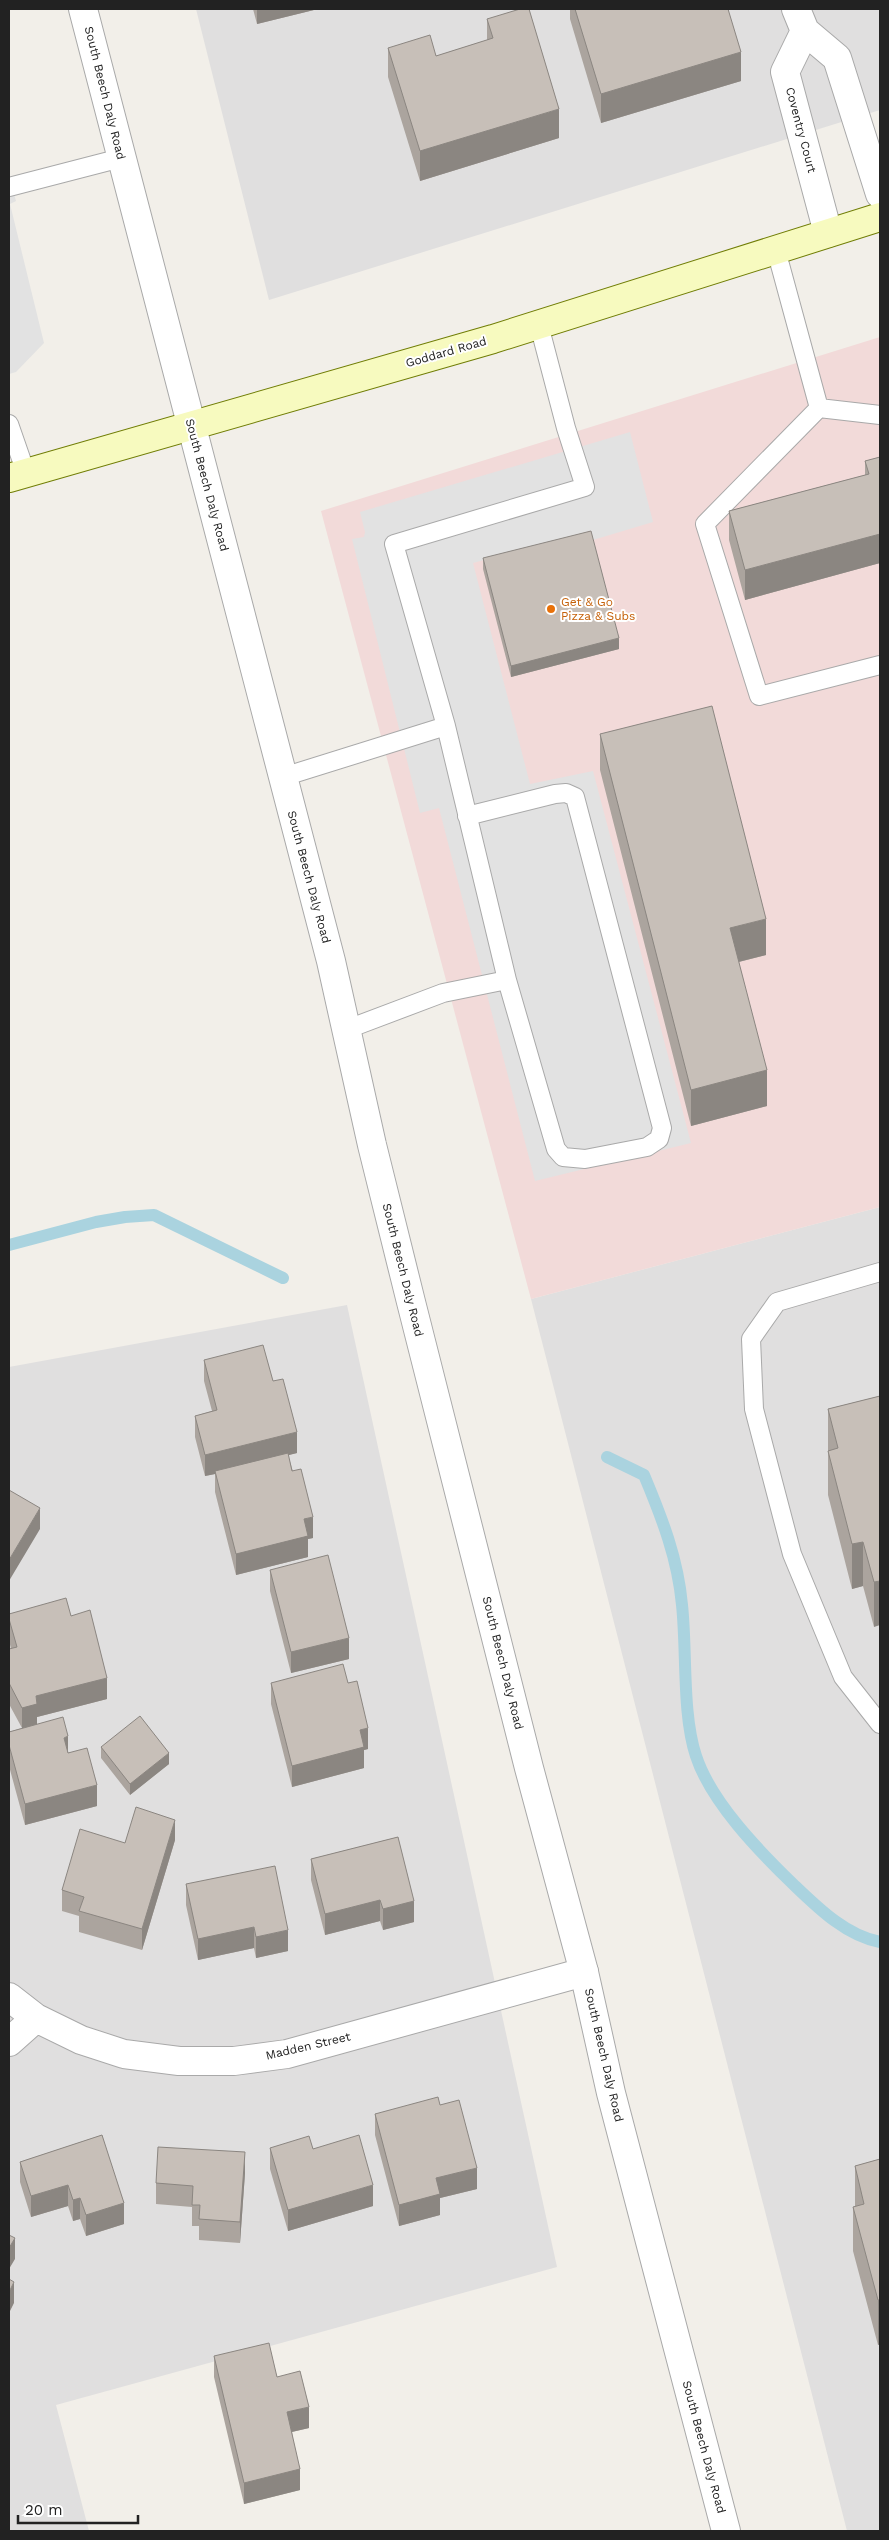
<svg xmlns="http://www.w3.org/2000/svg" width="889" height="2540" viewBox="0 0 889 2540" font-family="'Work Sans',sans-serif">
	<style>
		.residential { fill: #e0dfdf }
		.commercial { fill: #f2dad9 }
		.parking { fill: #e2e2e2 }
		.lines { fill: none; stroke-linecap: round; stroke-linejoin: round }
		.stream { stroke: #aad3df; stroke-width: 12 }
		.service-casing { stroke: #a9a9a9; stroke-width: 20 }
		.minor-casing { stroke: #a9a9a9; stroke-width: 30 }
		.tertiary-casing { stroke: #a9a9a9; stroke-width: 30 }
		.secondary-casing { stroke: #707d05; stroke-width: 30 }
		.service { stroke: #fff; stroke-width: 18 }
		.minor { stroke: #fff; stroke-width: 28 }
		.tertiary { stroke: #fff; stroke-width: 28 }
		.secondary { stroke: #f7fabf; stroke-width: 28 }
		.wall { fill: #aba49e }
		.shaded-wall { fill: #8b8681 }
		.building { fill: #c7bfb8; stroke: #8b8681 }
		.food-dot { fill: #e8710a; stroke: #fff; stroke-width: 2 }
		.labels { text-anchor: middle; stroke-width: 4; stroke-linejoin: round; paint-order: stroke }
		.street-label { font-size: 12px; fill: #222; stroke: #fff }
		.food-label { font-size: 12px; fill: #c56008; stroke: #fff; text-anchor: start }
	</style>
	<rect width="100%" height="100%" fill="#f2efe9"/>
	<path class="residential" d="M 196,9 L 880,9 L 880,110 L 269,300 Z
		M 880,1207 L 880,2531 L 847,2531 L 531,1299 Z
		M 347,1305 L 557,2267 L 56,2405 L 89,2531 L 9,2531 L 9,1367 Z"/>
	<path class="commercial" d="M 880,337 L 880,1207 L 531,1299 L 321,511 Z"/>
	<path class="parking" d="M 9,175 L 16,201 L 10,204 L 44,343 L 16,372 L 9,374 Z
		M 630,432 L 653,522 L 593,540 L 590,531 L 473,563 L 530,784 L 593,771 L 691,1143 L 535,1181 L 439,808 L 420,813 L 352,539 L 364,537 L 365,532 L 360,512 Z"/>
	<g class="lines">
		<path class="stream" d="M 9,1245 L 96,1222 L 125,1217 L 154,1215 L 283,1278
			M 607,1457 L 644,1475 C 662,1518 678,1559 682,1605 C 687,1651 682,1714 696,1756 C 711,1802 759,1851 793,1884 C 817,1907 846,1936 880,1942"/>
		<g class="service-casing">
			<path id="service" d="M 9,187 L 121,158
				M 776,250 L 819,408
				M 819,408 L 705,524 L 759,696 L 880,665
				M 819,408 L 880,415
				M 9,424 L 26,473
				M 283,777 L 446,726 L 394,544 L 585,487 L 566,428 L 539,325
				M 467,816 L 555,794 L 566,793 L 575,797 L 662,1128 L 659,1139 L 647,1147 L 585,1159 L 563,1157 L 556,1149 L 507,980
				M 345,1030 L 443,993 L 507,980 L 446,726
				M 880,1272 L 777,1302 L 751,1339 L 754,1409 L 792,1554 L 843,1677 L 880,1724"/>
		</g>
		<g class="minor-casing">
			<path id="minor" d="M 796,9 L 805,31 L 837,58 L 880,194
				M 805,31 L 785,72 L 828,233
				M 9,1997 L 36,2018 L 81,2040 L 124,2054 L 179,2061 L 234,2061 L 287,2054 L 584,1972
				M 9,2042 L 36,2018"/>
		</g>
		<g class="tertiary-casing">
			<path id="tertiary" d="M 83,9 L 331,961 L 372,1145 L 411,1302 L 529,1768 L 584,1972 L 611,2093 L 726,2531"/>
		</g>
		<g class="secondary-casing">
			<path id="secondary" d="M 9,478 L 493,339 L 880,217"/>
		</g>
		<use href="#service" class="service"/>
		<use href="#minor" class="minor"/>
		<use href="#tertiary" class="tertiary"/>
		<use href="#secondary" class="secondary"/>
	</g>
	<path class="wall" d="M 253,9 L 318,9 L 257,24 Z
		M 570,9 L 728,9 L 741,81 L 601,123 L 570,19 Z
		M 487,19 L 559,138 L 420,181 L 388,77 L 388,48 L 436,56 L 487,40 Z
		M 880,457 L 880,563 L 745,600 L 729,540 L 729,511 L 865,475 L 865,461 Z
		M 483,558 L 619,649 L 511,677 L 483,569 Z
		M 600,734 L 766,955 L 739,962 L 767,1106 L 691,1126 L 600,770 Z
		M 204,1360 L 273,1381 L 297,1453 L 288,1455 L 313,1538 L 308,1539 L 308,1557 L 236,1575 L 215,1492 L 215,1474 L 205,1476 L 195,1437 L 195,1416 L 212,1411 L 204,1381 Z
		M 880,1396 L 874,1627 L 863,1586 L 852,1589 L 828,1495 L 828,1409 Z
		M 270,1570 L 349,1659 L 291,1673 L 270,1591 Z
		M 9,1614 L 71,1616 L 107,1699 L 37,1717 L 37,1724 L 68,1752 L 97,1806 L 25,1825 L 9,1766 L 9,1732 L 22,1728 L 9,1704 L 9,1649 L 11,1649 L 9,1640 Z
		M 271,1683 L 348,1683 L 368,1749 L 364,1750 L 364,1768 L 292,1787 L 271,1704 Z
		M 101,1747 L 169,1764 L 130,1795 L 101,1758 Z
		M 398,1837 L 414,1922 L 383,1930 L 380,1921 L 325,1935 L 311,1880 L 311,1859 Z
		M 175,1840 L 142,1950 L 79,1932 L 79,1916 L 62,1911 L 62,1890 L 125,1843 Z
		M 186,1884 L 288,1951 L 256,1958 L 254,1948 L 198,1960 L 186,1905 Z
		M 440,2105 L 477,2189 L 440,2198 L 440,2215 L 399,2226 L 375,2135 L 375,2114 Z
		M 102,2135 L 124,2224 L 86,2236 L 80,2219 L 73,2221 L 68,2206 L 31,2217 L 20,2182 L 20,2162 Z
		M 270,2148 L 313,2149 L 373,2206 L 288,2231 L 270,2169 Z
		M 880,2159 L 880,2344 L 878,2345 L 853,2251 L 853,2207 L 855,2206 L 855,2166 Z
		M 245,2173 L 240,2243 L 199,2240 L 199,2226 L 192,2226 L 192,2207 L 156,2204 L 156,2183 Z
		M 214,2356 L 277,2377 L 309,2428 L 292,2432 L 300,2490 L 244,2504 L 214,2377 Z"/>
	<path class="shaded-wall" d="M 257,9 L 318,9 L 257,24 Z
		M 741,52 L 741,81 L 601,123 L 601,94 Z
		M 559,109 L 559,138 L 420,181 L 420,151 Z
		M 880,534 L 880,563 L 745,600 L 745,570 Z
		M 619,638 L 619,649 L 511,677 L 511,666 Z
		M 766,919 L 766,955 L 730,964 L 730,928 Z
		M 767,1070 L 767,1106 L 691,1126 L 691,1090 Z
		M 297,1432 L 297,1453 L 215,1474 L 215,1471 L 215,1474 L 205,1476 L 205,1455 Z
		M 40,1508 L 40,1529 L 9,1581 L 9,1560 Z
		M 313,1517 L 313,1538 L 308,1539 L 308,1557 L 236,1575 L 236,1554 L 304,1519 Z
		M 863,1542 L 863,1586 L 852,1589 L 852,1544 Z
		M 880,1581 L 880,1625 L 874,1627 L 874,1582 Z
		M 349,1638 L 349,1659 L 291,1673 L 291,1652 Z
		M 107,1678 L 107,1699 L 37,1717 L 37,1725 L 22,1729 L 22,1708 L 36,1696 Z
		M 368,1728 L 368,1749 L 364,1750 L 364,1768 L 292,1787 L 292,1766 L 360,1730 Z
		M 68,1736 L 68,1757 L 64,1738 Z
		M 169,1753 L 169,1764 L 130,1795 L 130,1784 Z
		M 97,1785 L 97,1806 L 25,1825 L 25,1804 Z
		M 175,1820 L 175,1840 L 142,1950 L 142,1929 Z
		M 380,1900 L 380,1921 L 325,1935 L 325,1914 Z
		M 414,1901 L 414,1922 L 383,1930 L 383,1909 Z
		M 254,1927 L 254,1948 L 198,1960 L 198,1939 Z
		M 288,1930 L 288,1951 L 256,1958 L 256,1937 Z
		M 245,2152 L 245,2173 L 240,2243 L 240,2222 Z
		M 477,2168 L 477,2189 L 440,2198 L 440,2215 L 399,2226 L 399,2205 L 436,2178 Z
		M 68,2185 L 68,2206 L 31,2217 L 31,2196 Z
		M 373,2185 L 373,2206 L 288,2231 L 288,2210 Z
		M 80,2198 L 80,2219 L 73,2221 L 73,2200 Z
		M 124,2203 L 124,2224 L 86,2236 L 86,2215 Z
		M 15,2238 L 15,2259 L 9,2269 L 9,2248 Z
		M 14,2282 L 14,2303 L 9,2313 L 9,2292 Z
		M 878,2300 L 880,2300 L 880,2344 L 878,2345 Z
		M 309,2407 L 309,2428 L 287,2433 L 287,2412 Z
		M 300,2469 L 300,2490 L 244,2504 L 244,2483 Z"/>
	<path class="building" d="M 520,9 L 529,9 L 559,109 L 420,151 L 388,48 L 430,35 L 436,56 L 493,38 L 487,19 Z
		M 575,9 L 728,9 L 741,52 L 601,94 Z
		M 880,457 L 880,534 L 745,570 L 729,511 L 869,474 L 865,461 Z
		M 591,531 L 619,638 L 511,666 L 483,558 Z
		M 712,706 L 766,919 L 730,928 L 767,1070 L 691,1090 L 600,734 Z
		M 263,1345 L 273,1381 L 283,1379 L 297,1432 L 205,1455 L 195,1416 L 217,1410 L 204,1360 Z
		M 880,1396 L 880,1581 L 874,1582 L 863,1542 L 852,1544 L 828,1451 L 838,1448 L 828,1409 Z
		M 288,1453 L 292,1471 L 301,1469 L 313,1517 L 304,1519 L 308,1536 L 236,1554 L 215,1471 Z
		M 9,1490 L 40,1508 L 9,1560 Z
		M 328,1555 L 349,1638 L 291,1652 L 270,1570 Z
		M 66,1598 L 71,1616 L 90,1610 L 107,1678 L 36,1696 L 37,1704 L 22,1708 L 9,1683 L 9,1649 L 17,1647 L 9,1619 L 9,1614 Z
		M 343,1664 L 348,1683 L 357,1681 L 368,1728 L 360,1730 L 364,1747 L 292,1766 L 271,1683 Z
		M 140,1716 L 169,1753 L 130,1784 L 101,1747 Z
		M 63,1717 L 68,1736 L 64,1738 L 68,1753 L 87,1748 L 97,1785 L 25,1804 L 9,1745 L 9,1732 Z
		M 136,1807 L 175,1820 L 142,1929 L 79,1911 L 84,1897 L 62,1890 L 80,1829 L 125,1843 Z
		M 398,1837 L 414,1901 L 383,1909 L 380,1900 L 325,1914 L 311,1859 Z
		M 275,1866 L 288,1930 L 256,1937 L 254,1927 L 198,1939 L 186,1884 Z
		M 438,2097 L 440,2105 L 459,2100 L 477,2168 L 436,2178 L 440,2194 L 399,2205 L 375,2114 Z
		M 102,2135 L 124,2203 L 86,2215 L 80,2198 L 73,2200 L 68,2185 L 31,2196 L 20,2162 Z
		M 359,2135 L 373,2185 L 288,2210 L 270,2148 L 309,2136 L 313,2149 Z
		M 158,2147 L 245,2152 L 240,2222 L 199,2219 L 200,2205 L 192,2205 L 193,2186 L 156,2183 Z
		M 880,2159 L 880,2300 L 878,2300 L 853,2207 L 864,2204 L 855,2166 Z
		M 9,2235 L 15,2238 L 9,2248 Z
		M 9,2279 L 14,2282 L 9,2292 Z
		M 269,2343 L 277,2377 L 300,2371 L 309,2407 L 287,2412 L 300,2469 L 244,2483 L 214,2356 Z"/>
	<circle class="food-dot" cx="551" cy="609" r="5"/>
	<g class="labels">
		<g class="street-label">
			<text transform="translate(105 93) rotate(76)" y="4">South Beech Daly Road</text>
			<text transform="translate(801 130) rotate(75)" y="4">Coventry Court</text>
			<text transform="translate(446 352) rotate(-16)" y="4">Goddard Road</text>
			<text transform="translate(207 485) rotate(75)" y="4">South Beech Daly Road</text>
			<text transform="translate(309 877) rotate(75)" y="4">South Beech Daly Road</text>
			<text transform="translate(403 1270) rotate(76)" y="4">South Beech Daly Road</text>
			<text transform="translate(503 1663) rotate(76)" y="4">South Beech Daly Road</text>
			<text transform="translate(308 2046) rotate(-13)" y="4">Madden Street</text>
			<text transform="translate(604 2055) rotate(77)" y="4">South Beech Daly Road</text>
			<text transform="translate(704 2447) rotate(75)" y="4">South Beech Daly Road</text>
		</g>
		<g class="food-label">
			<text x="561" y="606">Get &amp; Go<tspan x="561" dy="14">Pizza &amp; Subs</tspan></text>
		</g>
	</g>
	<rect width="889" height="2540" fill="none" stroke="#222222" stroke-width="20"/>
	<path d="M18 2515v8h120v-8" fill="none" stroke="#222222" stroke-width="2.5"/>
	<text x="25" y="2515" font-size="15" fill="#222222" stroke="#ffffff" stroke-width="4" paint-order="stroke">20 m</text>
</svg>
